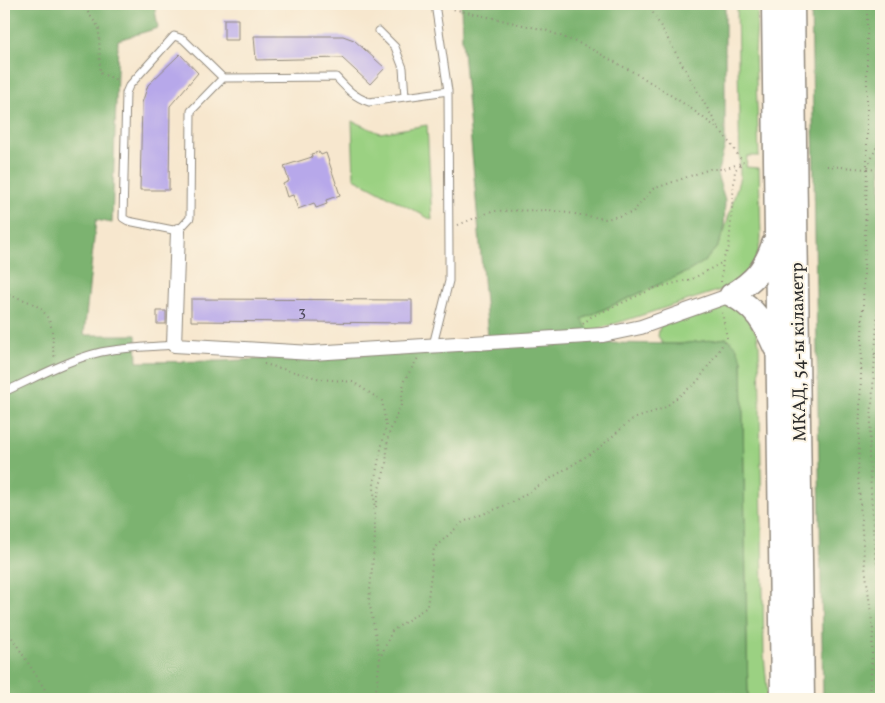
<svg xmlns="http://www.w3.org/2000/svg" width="885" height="703" viewBox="0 0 885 703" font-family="Vollkorn,serif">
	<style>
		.green { fill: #9bd182; stroke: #637e56 }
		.forest { fill: #7cb370; stroke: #546f4e }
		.building { fill: #b7a8ea }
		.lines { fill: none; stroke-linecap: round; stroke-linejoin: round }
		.service-casing { stroke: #91897c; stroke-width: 9 }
		.minor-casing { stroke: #91897c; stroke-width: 16 }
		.trunk-casing { stroke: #91897c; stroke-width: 25 }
		.path { stroke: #91897c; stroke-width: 2; stroke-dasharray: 1 4; stroke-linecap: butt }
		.service { stroke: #fff; stroke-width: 7 }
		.minor { stroke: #fff; stroke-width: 14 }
		.trunk { stroke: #fff; stroke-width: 22 }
		.labels { text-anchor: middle; stroke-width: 4; stroke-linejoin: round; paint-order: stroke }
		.number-label { font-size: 15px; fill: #4e4a5b }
		.street-label { font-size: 18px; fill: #2b2b2b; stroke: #fcf5e5 }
	</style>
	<rect width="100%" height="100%" fill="#fcf5e5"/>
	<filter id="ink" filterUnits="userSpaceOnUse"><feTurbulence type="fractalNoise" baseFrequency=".02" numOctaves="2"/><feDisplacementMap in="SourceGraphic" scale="10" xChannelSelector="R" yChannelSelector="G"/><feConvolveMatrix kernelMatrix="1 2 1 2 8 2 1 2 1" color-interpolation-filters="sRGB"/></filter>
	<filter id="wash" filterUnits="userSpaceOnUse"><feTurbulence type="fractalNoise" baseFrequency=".0096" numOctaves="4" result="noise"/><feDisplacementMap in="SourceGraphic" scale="20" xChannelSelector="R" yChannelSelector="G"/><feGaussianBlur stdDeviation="1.12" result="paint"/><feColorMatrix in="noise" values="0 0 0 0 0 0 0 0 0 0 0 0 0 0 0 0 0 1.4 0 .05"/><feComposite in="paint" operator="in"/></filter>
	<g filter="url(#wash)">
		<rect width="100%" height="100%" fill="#f7e7ce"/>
		<path class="green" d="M 737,4 L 758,4 L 755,54 L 759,156 L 747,156 L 746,167 L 759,168 L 761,238 L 758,252 L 753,266 L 730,287 L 589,332 L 582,319 L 689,271 L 705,261 L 717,247 L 724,232 L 740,177 Z
			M 352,121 L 380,133 L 427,125 L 432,220 L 354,178 Z
			M 727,303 L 742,310 L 757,334 L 759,344 L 764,655 L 768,699 L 748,699 L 742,360 L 727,338 L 680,344 L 663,344 L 658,336 L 660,326 Z"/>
		<path class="forest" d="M 4,4 L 154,4 L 158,28 L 118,40 L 112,223 L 96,220 L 84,335 L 136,335 L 137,362 L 221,361 L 489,348 L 462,39 L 461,4 L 725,4 L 725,146 L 717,174 L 725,200 L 724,232 L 717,247 L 705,261 L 689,271 L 582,319 L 589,332 L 601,343 L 680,344 L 727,338 L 736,346 L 742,360 L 748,699 L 4,699 Z
			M 811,4 L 881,4 L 881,699 L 823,699 Z"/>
		<g id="blocks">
			<path class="building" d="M 224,19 L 238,19 L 238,40 L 224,40 Z
				M 254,36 L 343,36 L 354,40 L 385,68 L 370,84 L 342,58 L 256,60 Z
				M 180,54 L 198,73 L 170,106 L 169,190 L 140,190 L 142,103 L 148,85 Z
				M 319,152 L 321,155 L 326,153 L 340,195 L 326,200 L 327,204 L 316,208 L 314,203 L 298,209 L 293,195 L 287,197 L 283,184 L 289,181 L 284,166 L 312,157 L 311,154 Z
				M 191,299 L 412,300 L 412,323 L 191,321 Z
				M 157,311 L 166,311 L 166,324 L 157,324 Z"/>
		</g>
	</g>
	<g filter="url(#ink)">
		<use href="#blocks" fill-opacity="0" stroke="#91897c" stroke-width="1"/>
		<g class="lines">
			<g class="service-casing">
				<path id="service" d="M 379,31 L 395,47 L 403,68 L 405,97
					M 223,78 L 191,111 L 190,218 L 178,231 L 128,221 L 123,218 L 126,93 L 129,86 L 174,36 L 183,39 L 223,78 L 336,77 C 347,89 354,97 369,102 L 448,91
					M 433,345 L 449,281 L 449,253 L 448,91 L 435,4
					M 4,392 C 35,378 67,360 101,352 C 124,347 150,347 174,345"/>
			</g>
			<g class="minor-casing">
				<path id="minor" d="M 178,231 L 174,345 L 312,353 L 603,335 L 641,327 L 731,295"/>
			</g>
			<g class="trunk-casing">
				<path id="trunk" d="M 773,4 L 782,699
					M 793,4 L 803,699
					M 731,295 C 754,281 764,270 773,244
					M 731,295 C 756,308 764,323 775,348"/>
			</g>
			<path class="path" d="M 82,4 L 99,28 L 100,73 L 117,80
				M 648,4 L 719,129
				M 867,4 L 867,169 L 858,476 L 864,558 L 873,630 L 870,699
				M 444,7 L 545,30 L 586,46 L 642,77 L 689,107 L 721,131 L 743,162
				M 827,166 L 881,170
				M 868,167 L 881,136
				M 881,213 L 878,305 L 869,454 L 874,545 L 881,588
				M 458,225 L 492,211 L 549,210 L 606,219 L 632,213 L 653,189 L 710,169 L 724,169 L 741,163
				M 721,282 L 723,260 L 729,247 L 735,170 L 743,162
				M 4,294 C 27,300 48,305 52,331 C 54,342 51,346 55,358
				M 583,324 L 591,317 L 655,288 L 692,279 L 723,262
				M 874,354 L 881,358
				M 264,364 L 321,379 L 353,382 L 382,401 L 386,426 L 374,482 L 375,537 L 369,601 L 380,658
				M 376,507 L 379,489 L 386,465 L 388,436 L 401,405 L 404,381 L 418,358
				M 4,625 L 51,699
				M 375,699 L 380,658 L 392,631 L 427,607 L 434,548 L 463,522 L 511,503 L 598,449 L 631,420 L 664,408 L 698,381 L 727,338 L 722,312
				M 881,699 L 881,691"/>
			<use href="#service" class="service"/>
			<use href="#minor" class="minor"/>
			<use href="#trunk" class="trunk"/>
		</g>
	</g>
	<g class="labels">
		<g class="number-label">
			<text x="302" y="316">3</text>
		</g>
		<g class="street-label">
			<text transform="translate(798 352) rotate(-91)" y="6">МКАД, 54-ы кіламетр</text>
		</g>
	</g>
	<rect width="885" height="703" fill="none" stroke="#fcf5e5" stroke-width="20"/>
</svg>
